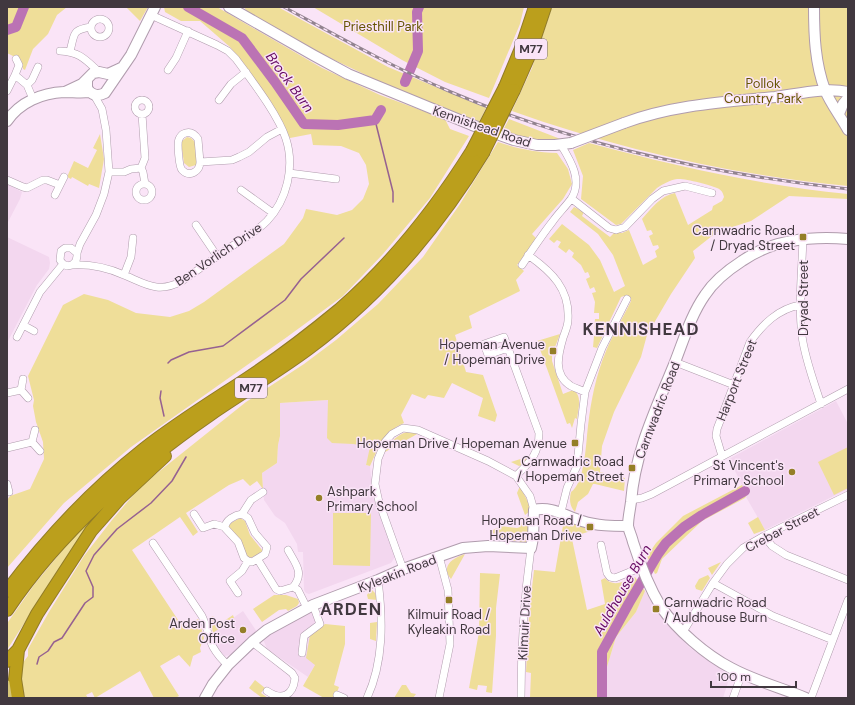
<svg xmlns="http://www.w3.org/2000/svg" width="855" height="705" viewBox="0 0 855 705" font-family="'DM Sans',sans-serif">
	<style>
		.built { fill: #f3d7ef }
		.green { fill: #efde99 }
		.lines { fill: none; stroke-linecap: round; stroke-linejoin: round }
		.stream { stroke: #966191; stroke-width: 1.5 }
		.river { stroke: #bb73b4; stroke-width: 10 }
		.street-casing { stroke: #b09cad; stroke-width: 8 }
		.secondary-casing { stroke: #b09cad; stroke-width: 12 }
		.primary-casing { stroke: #907b28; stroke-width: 12 }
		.highway-casing { stroke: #907b28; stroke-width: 14 }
		.street { stroke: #fff; stroke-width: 7 }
		.secondary { stroke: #fff; stroke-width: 10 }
		.primary { stroke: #d6c577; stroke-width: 11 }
		.highway { stroke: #bb9f1c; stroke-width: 12 }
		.rail-casing { stroke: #92838f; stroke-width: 3 }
		.rail { stroke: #fae4f7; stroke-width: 1.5; stroke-dasharray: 4.5; stroke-linecap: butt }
		.secondary-bridge-casing { stroke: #b09cad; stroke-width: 12; stroke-linecap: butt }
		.highway-bridge-casing { stroke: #907b28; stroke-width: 14; stroke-linecap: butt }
		.secondary-bridge { stroke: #fff; stroke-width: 10 }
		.highway-bridge { stroke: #bb9f1c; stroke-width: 12 }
		.poi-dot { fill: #947f27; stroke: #fae4f7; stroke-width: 1.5 }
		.labels { text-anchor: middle; stroke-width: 3; stroke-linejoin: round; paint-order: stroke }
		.shield { fill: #fae4f7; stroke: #786c76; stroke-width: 1 }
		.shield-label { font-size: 12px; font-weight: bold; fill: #41383f }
		.park-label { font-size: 13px; fill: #665502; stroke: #fae4f7 }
		.street-label { font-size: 13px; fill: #41383f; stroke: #fae4f7 }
		.poi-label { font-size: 13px; fill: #41383f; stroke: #fae4f7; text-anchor: end }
		.water-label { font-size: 14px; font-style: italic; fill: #650a62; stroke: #fae4f7 }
		.district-label { font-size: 17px; font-weight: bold; letter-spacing: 1px; fill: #41383f; stroke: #fae4f7 }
	</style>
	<rect width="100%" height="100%" fill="#fae4f7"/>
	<path class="built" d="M 7,184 L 22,192 L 20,199 L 7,224 Z
		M 7,237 L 49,257 L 50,263 L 49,269 L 37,285 L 7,343 Z
		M 329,400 L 353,444 L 371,447 L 366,465 L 370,466 L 373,497 L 395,557 L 391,563 L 309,594 L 306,593 L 304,590 L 303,552 L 298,552 L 297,544 L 285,523 L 275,516 L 264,500 L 262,473 L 277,463 L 278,445 L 280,436 L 280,403 Z
		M 836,401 L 848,424 L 848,489 L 765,530 L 746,497 L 747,495 L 729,459 Z
		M 645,591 L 662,618 L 689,647 L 730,676 L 723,698 L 607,698 L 607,667 L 616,637 L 636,612 Z
		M 317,607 L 321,618 L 325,624 L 310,635 L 315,665 L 308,677 L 267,649 L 263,639 L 264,636 Z
		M 243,611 L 257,632 L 231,655 L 225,656 L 217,649 L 212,633 Z"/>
	<path class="green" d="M 7,7 L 67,7 L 57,15 L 48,34 L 33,49 L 25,70 L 23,69 L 21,60 L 7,53 Z
		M 126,7 L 148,7 L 140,21 Z
		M 164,7 L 217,7 L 322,68 L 380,95 L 445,119 L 450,129 L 469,136 L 430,198 L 383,254 L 343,296 L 287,337 L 131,447 L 64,503 L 7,568 L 7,500 L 10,496 L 30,489 L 44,459 L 43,442 L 36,422 L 33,406 L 34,400 L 28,376 L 63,305 L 84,294 L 108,300 L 136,313 L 170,317 L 189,311 L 204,302 L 284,244 L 303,218 L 306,209 L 337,215 L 352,210 L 363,199 L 369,184 L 366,165 L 359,153 L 341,146 L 313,145 L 311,134 L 290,138 L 275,109 L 243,63 L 230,47 L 200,21 L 181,21 L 165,12 Z
		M 244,7 L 278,7 L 388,67 L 486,108 L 479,122 L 368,77 L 366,75 L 332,59 L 251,18 Z
		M 313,7 L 524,7 L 520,24 L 489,98 L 445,82 L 402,60 Z
		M 552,7 L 848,7 L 848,186 C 734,175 621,150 512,111 L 532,68 Z
		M 509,119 L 563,140 C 539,142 525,139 502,132 Z
		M 100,134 L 104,159 L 99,188 L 89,184 L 88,186 L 72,177 L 71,179 L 67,177 L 74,161 L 88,168 L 97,150 L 93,148 Z
		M 187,137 L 191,138 L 195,142 L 197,163 L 196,165 L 189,167 L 184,163 L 181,142 Z
		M 498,142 C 519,149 535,152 557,153 L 568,169 L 572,184 L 563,199 L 532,234 L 537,239 L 517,265 L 524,271 L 516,280 L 520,291 L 469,316 L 472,328 L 455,335 L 466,372 L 483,375 L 497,415 L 495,422 L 478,416 L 483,398 L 452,383 L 444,398 L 428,395 L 425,399 L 412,394 L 401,415 L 404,423 C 382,433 380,445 370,466 L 366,465 L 370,447 L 353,444 L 332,443 L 327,438 L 328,400 L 280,403 L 280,436 L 278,445 L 277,463 L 262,473 L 263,489 L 257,481 L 250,486 L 243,479 L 229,485 L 186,513 L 198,532 L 193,536 L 180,517 L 132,550 L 180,623 L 187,626 L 198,619 L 199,620 L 204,638 L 200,648 L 201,652 L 193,656 L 190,667 L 179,655 L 160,666 L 179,696 L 175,698 L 154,698 L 140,671 L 95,698 L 92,692 L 86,695 L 88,698 L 25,698 L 20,673 L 21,665 L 28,656 L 28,649 L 49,612 L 84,556 L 112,520 L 141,486 L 246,402 L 304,364 L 336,340 L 378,304 L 423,257 L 460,204 Z
		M 589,143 C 674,166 760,185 848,194 L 848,199 L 789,196 L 751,221 L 717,232 L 693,251 L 695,258 L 671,294 L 647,335 L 641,357 L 614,412 L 602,446 L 600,472 L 625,478 L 624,491 L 595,484 L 593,484 L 588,494 L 578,502 L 575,512 C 570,507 569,500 571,492 C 585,483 586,442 588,426 C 591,400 596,375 606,351 C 613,334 623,318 631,301 L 629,298 L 624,296 L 621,297 L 597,348 L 593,347 L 594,336 L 598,335 L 599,329 L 594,329 L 595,319 L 599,319 L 599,313 L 594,313 L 595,302 L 592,293 L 596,292 L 594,287 L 590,289 L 586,279 L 590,277 L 588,272 L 585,273 L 581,265 L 572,257 L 574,253 L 569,249 L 566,253 L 558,247 L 561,242 L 557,240 L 554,243 L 549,239 L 562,224 L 589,245 L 600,260 L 614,292 L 625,286 L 613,255 L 598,234 L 570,212 L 574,207 L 584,212 L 582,216 L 610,237 L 614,233 L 622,233 L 629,230 L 643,265 L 657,257 L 655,251 L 659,248 L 658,245 L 653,246 L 649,236 L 653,234 L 651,230 L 647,231 L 642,219 C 652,208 660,196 675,193 L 688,225 L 712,210 L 713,206 L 722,201 L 724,197 C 723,193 722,190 717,188 C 711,185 684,178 677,179 C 670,180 663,184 657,188 L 621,224 L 616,225 L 581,199 L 583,176 L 573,150 Z
		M 560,334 L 552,355 L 552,361 L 563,394 L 573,390 C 583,396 578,409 577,419 L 575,418 L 572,428 L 570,423 L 567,424 L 537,341 Z
		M 407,432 L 419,433 L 385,452 L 385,451 C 391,442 396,435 407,432 Z
		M 848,447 L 848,488 L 834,495 L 818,462 Z
		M 530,456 L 524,464 L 519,466 L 511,462 Z
		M 742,485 L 747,495 L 745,498 L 702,521 L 662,559 L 657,573 L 655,574 L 647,556 L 656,543 L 683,516 Z
		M 520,486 L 531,508 L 530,511 L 525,515 L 517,493 Z
		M 109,502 L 34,608 L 7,650 L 8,622 L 34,585 L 70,541 Z
		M 333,513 L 371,513 L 370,566 L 333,565 Z
		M 528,517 L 528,539 L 525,543 L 493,536 L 491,531 L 501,526 L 517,528 L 520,527 L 523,518 Z
		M 758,517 L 765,530 L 754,534 L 748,523 Z
		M 240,518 L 245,521 L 250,535 L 262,550 L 262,553 L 250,558 L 247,556 L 238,537 L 227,527 L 231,523 Z
		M 564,520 L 597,529 L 572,537 L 572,539 L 587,610 L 605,604 L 601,580 L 605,578 C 613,588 625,581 635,577 L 645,591 L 636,612 L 616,637 L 607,667 L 607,698 L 530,698 L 531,673 L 526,672 L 529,615 L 534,570 L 555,572 Z
		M 465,554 L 451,579 C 440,566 453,558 465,554 Z
		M 721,562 L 712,575 L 708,568 Z
		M 480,573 L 500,574 L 496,608 L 496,636 L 492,693 L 486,692 L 487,686 L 478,685 L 477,690 L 469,688 L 479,632 Z
		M 708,575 L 710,578 L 702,591 L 696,589 L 695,586 L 699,579 Z
		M 371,589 L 375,593 L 377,600 L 368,599 L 367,595 Z
		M 274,595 L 286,595 L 298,599 L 299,603 L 297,606 L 288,611 L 286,609 L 279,610 L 262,622 L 253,609 Z
		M 233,615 L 234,618 L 213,633 L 210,618 L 213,616 L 218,625 Z
		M 377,622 L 376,641 L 370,639 L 370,623 Z
		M 325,624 L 345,626 L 345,644 L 334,685 L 339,687 L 335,698 L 324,698 L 303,686 L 315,665 L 306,658 L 310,635 Z
		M 255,680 L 265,688 L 261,693 L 268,698 L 262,698 L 249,688 Z
		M 402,685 L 406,685 L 411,693 L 416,694 L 413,698 L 394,698 Z"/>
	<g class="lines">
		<path class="stream" d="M 375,120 L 393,192 L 393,202
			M 168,363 L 171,360 L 189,352 L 223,346 L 285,300 L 301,279 L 344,238
			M 161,391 L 160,398 L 164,416
			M 37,664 L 39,657 L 48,651 L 54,642 L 62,638 L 85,603 L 93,597 L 93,587 L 86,571 L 94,555 L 117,529 L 151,503 L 172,481 L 186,457"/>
		<path class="river" d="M 188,7 L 242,38 L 275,82 L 304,124 L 338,125 L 375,120 L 381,110
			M 7,30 L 16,27 L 24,7
			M 405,82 L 418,51 L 417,12 L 419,7
			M 602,698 L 602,652 L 629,603 L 658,554 L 666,543 L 684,527 L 702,515 L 745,491"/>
		<g class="street-casing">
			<path id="street" d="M91 28a9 9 0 1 1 18 0a9 9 0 1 1-18 0Z
				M 60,51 C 80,52 85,59 99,72
				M 70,51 C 75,34 71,30 91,27
				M 16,59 L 19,65 L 15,75 L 27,85 L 33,99
				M 168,70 L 176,58 L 188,31
				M 27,85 L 32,80 L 38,67
				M 7,91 L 15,75
				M 219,100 L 231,84 L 246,72
				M135 107a7 7 0 1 1 14 0a7 7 0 1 1-14 0Z
				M 200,162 L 198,139 C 194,133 189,131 183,134 C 181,135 180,137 179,139 C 177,143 179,167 182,170 C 190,178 200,171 200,162 L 232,160 L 239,157 L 249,152 L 267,137 L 282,129
				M 141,168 L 143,172 L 145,184
				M 109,172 L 124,172 L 131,169 L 141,168 L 145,158 L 142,114
				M 289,173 L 336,179
				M 7,180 L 23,187 L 27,188 L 43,180 L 47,180 L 60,185
				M136 192a8 8 0 1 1 16 0a8 8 0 1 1-16 0Z
				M 241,190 L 273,213
				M 55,195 L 64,177
				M 572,199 L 609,228 L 616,230 L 625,227 L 652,199 L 663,191 L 685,186 L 712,193
				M 196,225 L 217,256
				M 803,238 C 802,270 798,304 802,336 C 805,359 814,382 821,404
				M 77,253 L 71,248 L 65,248 L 61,251 L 60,260 L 63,264 L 67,266 L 72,265 L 76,261 L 77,256 L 77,253 L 80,244 L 96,215 L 104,194 L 109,172 L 106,130 L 102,109 L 94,95
				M 528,255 C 552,272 570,289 568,320 C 568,326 565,332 563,338 C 558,355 553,375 571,386 C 575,388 581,390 585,392
				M 72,265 C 89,264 108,268 124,275 C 146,284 158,294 182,281 C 199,269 215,258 232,246 C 244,239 257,231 267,221 C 287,200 295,167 286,139 C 278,114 252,81 236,59 L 228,51 L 217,45 L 151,15
				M 522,265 C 532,250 542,235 553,221 C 558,214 565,207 571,199 C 583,181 571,161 561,145
				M 124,275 L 131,257 L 133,238
				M 23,325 L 34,331
				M 17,337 L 40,292 L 63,264
				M 508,348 L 488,355 L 484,344 L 504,337 L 539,433 C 539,454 530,462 516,476
				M 675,362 L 734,385
				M 23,379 L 21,390 L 28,398
				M 7,393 L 21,390
				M 35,430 L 32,442 L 40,451
				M 7,448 L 32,442
				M 722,456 L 716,436 L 717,429 L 750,342 C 763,324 778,309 800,305
				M 7,484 L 9,492
				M 631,500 L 642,498 L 652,494 L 848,389
				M 561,512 L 567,488 L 577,466 L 581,424 L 585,392 L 602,348 L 627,299
				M 194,514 L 203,528 L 214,524 L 225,527
				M 242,514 L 248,518 L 255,533 L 267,547 L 265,554 L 252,562 L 248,561 L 244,558 L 238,542 L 225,528 C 225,520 235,515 242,514 Z
				M 242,514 L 251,500 L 263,492
				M 764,536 L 772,546 L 786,555 L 848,580
				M 153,543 L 202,616 C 207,626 208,637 213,647 C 217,654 222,660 228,665
				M 601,545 L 607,573 L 610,577 L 615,578 L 642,567
				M 288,550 C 295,563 305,573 293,587
				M 258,560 L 276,589 L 280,591 L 293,587 L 298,590 L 307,608
				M 403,569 L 379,502 L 375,484 L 378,459 L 385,442 L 392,434 L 403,428 L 418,430 L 488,461 L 516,476 L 530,496 L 534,510
				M 713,583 L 773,616 L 833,640
				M 238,593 L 230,581 L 242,571 L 248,561
				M 683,632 L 713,583 L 727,564 L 743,548 L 764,536 L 848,495
				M 252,642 L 292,673 L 295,678 C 293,696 282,701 267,691
				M 302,653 L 304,636 L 320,624 L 313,605
				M 337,695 L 344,698
				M 367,698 C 384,661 383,620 378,580
				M 439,698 L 450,644 L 448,590 L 439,556
				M 521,698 C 521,648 524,598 531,548
				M 733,698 L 742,673
				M 811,698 L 848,600"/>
		</g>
		<g class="secondary-casing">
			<path id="secondary" d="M 229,7 L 313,55 L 348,74 L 472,125 L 514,140 L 537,145 L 555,145 L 571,143
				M 814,7 C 814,35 815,63 825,90 C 830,103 841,117 848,130
				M 87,79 L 87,88 C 91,95 97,97 105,93 L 131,55 L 155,7
				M 65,92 L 82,84 L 93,73 L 99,72 L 108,74 L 121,68
				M 839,114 L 843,104 L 848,98
				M 7,121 C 20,102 42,93 64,92 C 73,92 81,93 89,92
				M 624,123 C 672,105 724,102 775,97 C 798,94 825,87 848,92
				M 205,698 L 213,684 L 228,665 L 252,642 L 267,630 L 313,605 L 378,580 L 403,569 L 463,548 L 488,546 L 531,548 L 533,538 L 534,510 C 552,506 565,516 582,521 C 597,526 613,526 628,526
				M 806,698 C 782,688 755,681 731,668 C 706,655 677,630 661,607 C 649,587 640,564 633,542 C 632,537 629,531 628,526 C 628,518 630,510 631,502 C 635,451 656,409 675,362 C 684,339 691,315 705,295 C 714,281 728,270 742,261 C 773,239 811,236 848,239"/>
		</g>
		<g class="primary-casing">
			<path id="primary" d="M 7,686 L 14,698"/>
		</g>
		<g class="highway-casing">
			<path id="highway" d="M 505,87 L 522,46 L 535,7
				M 514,90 L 528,58 L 545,7
				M 7,591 C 47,538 92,490 144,449 C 177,423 213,401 248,378 C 280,357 310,334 339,310 C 392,264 435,210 472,151
				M 7,610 C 60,531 133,468 211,414 C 243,392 277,372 308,349 C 379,296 437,229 483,153
				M 7,661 L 18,650 L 37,614 L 91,531 L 120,498 L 165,456
				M 18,698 L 15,679 L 18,650"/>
		</g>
		<use href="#street" class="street"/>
		<use href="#secondary" class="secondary"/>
		<use href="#primary" class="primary"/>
		<use href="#highway" class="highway"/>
		<g class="rail-casing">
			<path id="rail" d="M 284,7 C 339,37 394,68 451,92 C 577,146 712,174 848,189"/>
		</g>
		<use href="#rail" class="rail"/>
		<g class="secondary-bridge-casing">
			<path id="secondary-bridge" d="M 571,143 L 624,123"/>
		</g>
		<g class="highway-bridge-casing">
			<path id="highway-bridge" d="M 472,151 L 505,87
				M 483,153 L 514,90"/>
		</g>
		<use href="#secondary-bridge" class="secondary-bridge"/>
		<use href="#highway-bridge" class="highway-bridge"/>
	</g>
	<g class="poi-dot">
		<rect x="799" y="233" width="8" height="8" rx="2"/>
		<rect x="549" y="347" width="8" height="8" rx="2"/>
		<rect x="571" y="439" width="8" height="8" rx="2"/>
		<rect x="628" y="464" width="8" height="8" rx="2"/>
		<circle cx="792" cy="472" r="4"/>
		<circle cx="319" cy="498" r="4"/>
		<rect x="586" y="523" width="8" height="8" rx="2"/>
		<rect x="445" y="596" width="8" height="8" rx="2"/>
		<rect x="652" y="605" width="8" height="8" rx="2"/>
		<circle cx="243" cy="630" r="4"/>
	</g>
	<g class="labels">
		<g class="shield">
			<rect x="515" y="39" width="32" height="20" rx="3"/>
			<rect x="235" y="378" width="32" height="20" rx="3"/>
		</g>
		<g class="shield-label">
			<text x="531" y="53">M77</text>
			<text x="251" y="392">M77</text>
		</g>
		<g class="park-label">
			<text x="383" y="31">Priesthill Park</text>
			<text x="763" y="88">Pollok<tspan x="763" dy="15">Country Park</tspan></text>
		</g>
		<g class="street-label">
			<text transform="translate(482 126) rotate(19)" y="5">Kennishead Road</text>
			<text transform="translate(218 254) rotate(-34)" y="5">Ben Vorlich Drive</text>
			<text transform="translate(803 298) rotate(-90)" y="5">Dryad Street</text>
			<text transform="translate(736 380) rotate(-68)" y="5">Harport Street</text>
			<text transform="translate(657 410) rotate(-69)" y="5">Carnwadric Road</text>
			<text transform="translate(782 529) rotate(-28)" y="5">Crebar Street</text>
			<text transform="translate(397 573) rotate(-21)" y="5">Kyleakin Road</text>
			<text transform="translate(524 623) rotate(-87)" y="5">Kilmuir Drive</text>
		</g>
		<g class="poi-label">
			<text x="795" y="235">Carnwadric Road<tspan x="795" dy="15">/ Dryad Street</tspan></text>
			<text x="545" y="349">Hopeman Avenue<tspan x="545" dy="15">/ Hopeman Drive</tspan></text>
			<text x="567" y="448">Hopeman Drive / Hopeman Avenue</text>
			<text x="624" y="466">Carnwadric Road<tspan x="624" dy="15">/ Hopeman Street</tspan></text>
			<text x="784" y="470">St Vincent's<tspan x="784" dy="15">Primary School</tspan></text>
			<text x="327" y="496" text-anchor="start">Ashpark<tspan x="327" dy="15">Primary School</tspan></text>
			<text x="582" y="525">Hopeman Road /<tspan x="582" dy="15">Hopeman Drive</tspan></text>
			<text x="664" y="607" text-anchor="start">Carnwadric Road<tspan x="664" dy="15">/ Auldhouse Burn</tspan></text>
			<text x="449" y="619" text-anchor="middle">Kilmuir Road /<tspan x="449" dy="15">Kyleakin Road</tspan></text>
			<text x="235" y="628">Arden Post<tspan x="235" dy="15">Office</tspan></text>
		</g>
		<g class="water-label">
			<text transform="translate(290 82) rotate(54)" y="5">Brock Burn</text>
			<text transform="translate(622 590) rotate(-60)" y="5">Auldhouse Burn</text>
		</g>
		<g class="district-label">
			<text x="641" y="335">KENNISHEAD</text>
			<text x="351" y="615">ARDEN</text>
		</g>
	</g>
	<rect width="855" height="705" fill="none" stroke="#41383f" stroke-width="16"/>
	<path d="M711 681v6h85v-6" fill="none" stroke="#41383f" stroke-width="2"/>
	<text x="717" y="681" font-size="12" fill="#41383f" stroke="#fae4f7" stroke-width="3" paint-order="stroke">100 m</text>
</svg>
